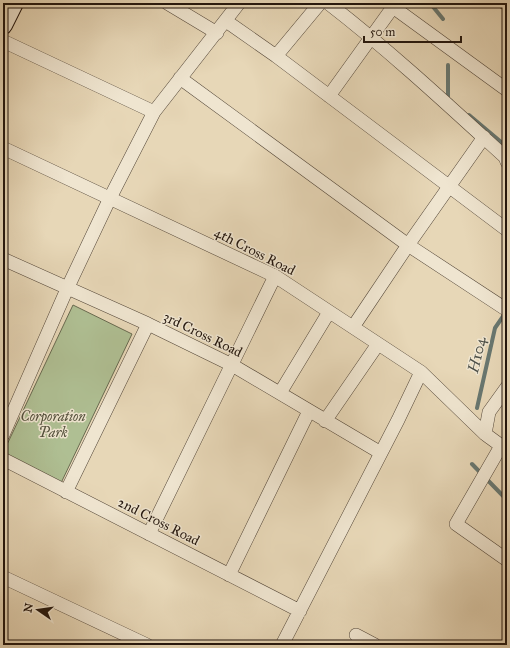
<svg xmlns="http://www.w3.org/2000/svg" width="510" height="648" viewBox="0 0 510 648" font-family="'IM FELL Great Primer',serif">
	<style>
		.green { fill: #afbf93; stroke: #686a50 }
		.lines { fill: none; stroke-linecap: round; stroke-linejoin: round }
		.stream { stroke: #687770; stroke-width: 4 }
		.street-casing { stroke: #534638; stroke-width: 14 }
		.secondary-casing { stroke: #22150d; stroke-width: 20 }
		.street { stroke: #efe5d0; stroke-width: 13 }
		.secondary { stroke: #efe5d0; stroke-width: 18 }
		.labels { text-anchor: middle; stroke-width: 3; stroke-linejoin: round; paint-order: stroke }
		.street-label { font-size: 14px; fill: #22150d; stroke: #efe5d0 }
		.park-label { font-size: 14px; font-style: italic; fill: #53503c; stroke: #efe5d0 }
		.water-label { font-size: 15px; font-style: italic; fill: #4b4e47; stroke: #efe5d0 }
	</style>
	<rect width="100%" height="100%" fill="#e7d7b7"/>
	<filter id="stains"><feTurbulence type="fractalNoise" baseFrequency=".005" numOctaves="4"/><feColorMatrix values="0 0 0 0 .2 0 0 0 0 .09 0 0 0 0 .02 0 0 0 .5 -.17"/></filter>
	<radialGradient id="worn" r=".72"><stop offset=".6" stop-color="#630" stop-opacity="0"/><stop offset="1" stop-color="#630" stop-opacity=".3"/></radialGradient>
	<path class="green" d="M 73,305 L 132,334 L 61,483 L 3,453 Z"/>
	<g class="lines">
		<path class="stream" d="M 430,3 L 443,19
			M 448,65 L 448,99 L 451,101
			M 469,115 L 507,147
			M 477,408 L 495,328 L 506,312
			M 472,464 L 507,500"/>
		<g class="street-casing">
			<path id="street" d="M 167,3 L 217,33
				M 328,3 C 390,51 447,104 505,157 L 507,162
				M 505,3 L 507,4
				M 226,21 L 276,56 L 507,230
				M 3,41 L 154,112
				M 276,56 L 320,3
				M 180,78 L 408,245 L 353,327
				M 329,96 L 393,7 L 507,90
				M 484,137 L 408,245 L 507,310
				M 3,148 L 275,276 L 421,372 L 485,434 L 507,450
				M 3,259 L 148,324 L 232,365 L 381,453
				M 280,393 L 329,312
				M 325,421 L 378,344
				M 485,434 L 489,412 L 507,387
				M 3,435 L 67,289 L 110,198 L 154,112 L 239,3
				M 501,446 L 456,524 L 507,560
				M 3,459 L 300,611
				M 66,492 L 148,324
				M 149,534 L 275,276
				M 229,575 L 309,411
				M 3,577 L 147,645
				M 356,635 L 375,645
				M 282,645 L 398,420 L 421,372"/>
		</g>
		<g class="secondary-casing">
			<path id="secondary" d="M 3,25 L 14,3"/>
		</g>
		<use href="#street" class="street"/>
		<use href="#secondary" class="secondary"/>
	</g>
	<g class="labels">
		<g class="street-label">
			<text transform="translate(255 251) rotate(27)" y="5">4th Cross Road</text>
			<text transform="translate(203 334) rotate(26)" y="5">3rd Cross Road</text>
			<text transform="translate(159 521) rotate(27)" y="5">2nd Cross Road</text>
		</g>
		<g class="park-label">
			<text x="53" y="421">Corporation<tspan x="53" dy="16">Park</tspan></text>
		</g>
		<g class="water-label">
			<text transform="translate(477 355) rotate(-77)" y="5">H104</text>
		</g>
	</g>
	<rect width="510" height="648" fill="none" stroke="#e7d7b7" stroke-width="16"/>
	<rect x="4" y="4" width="502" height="640" fill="none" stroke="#22150d" stroke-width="2"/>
	<rect x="8" y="8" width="494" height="632" fill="none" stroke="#22150d"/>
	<g transform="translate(38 610) rotate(283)" stroke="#efe5d0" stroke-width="3" paint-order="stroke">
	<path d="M0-3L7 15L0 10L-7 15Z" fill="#22150d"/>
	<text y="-6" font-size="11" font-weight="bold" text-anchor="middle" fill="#22150d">N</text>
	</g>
	<path d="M364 36v6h97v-6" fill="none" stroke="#22150d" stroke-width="2"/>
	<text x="370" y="36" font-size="12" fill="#22150d" stroke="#efe5d0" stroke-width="3" paint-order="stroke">50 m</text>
	<rect width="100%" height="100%" filter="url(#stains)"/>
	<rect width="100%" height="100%" fill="url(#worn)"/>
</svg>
